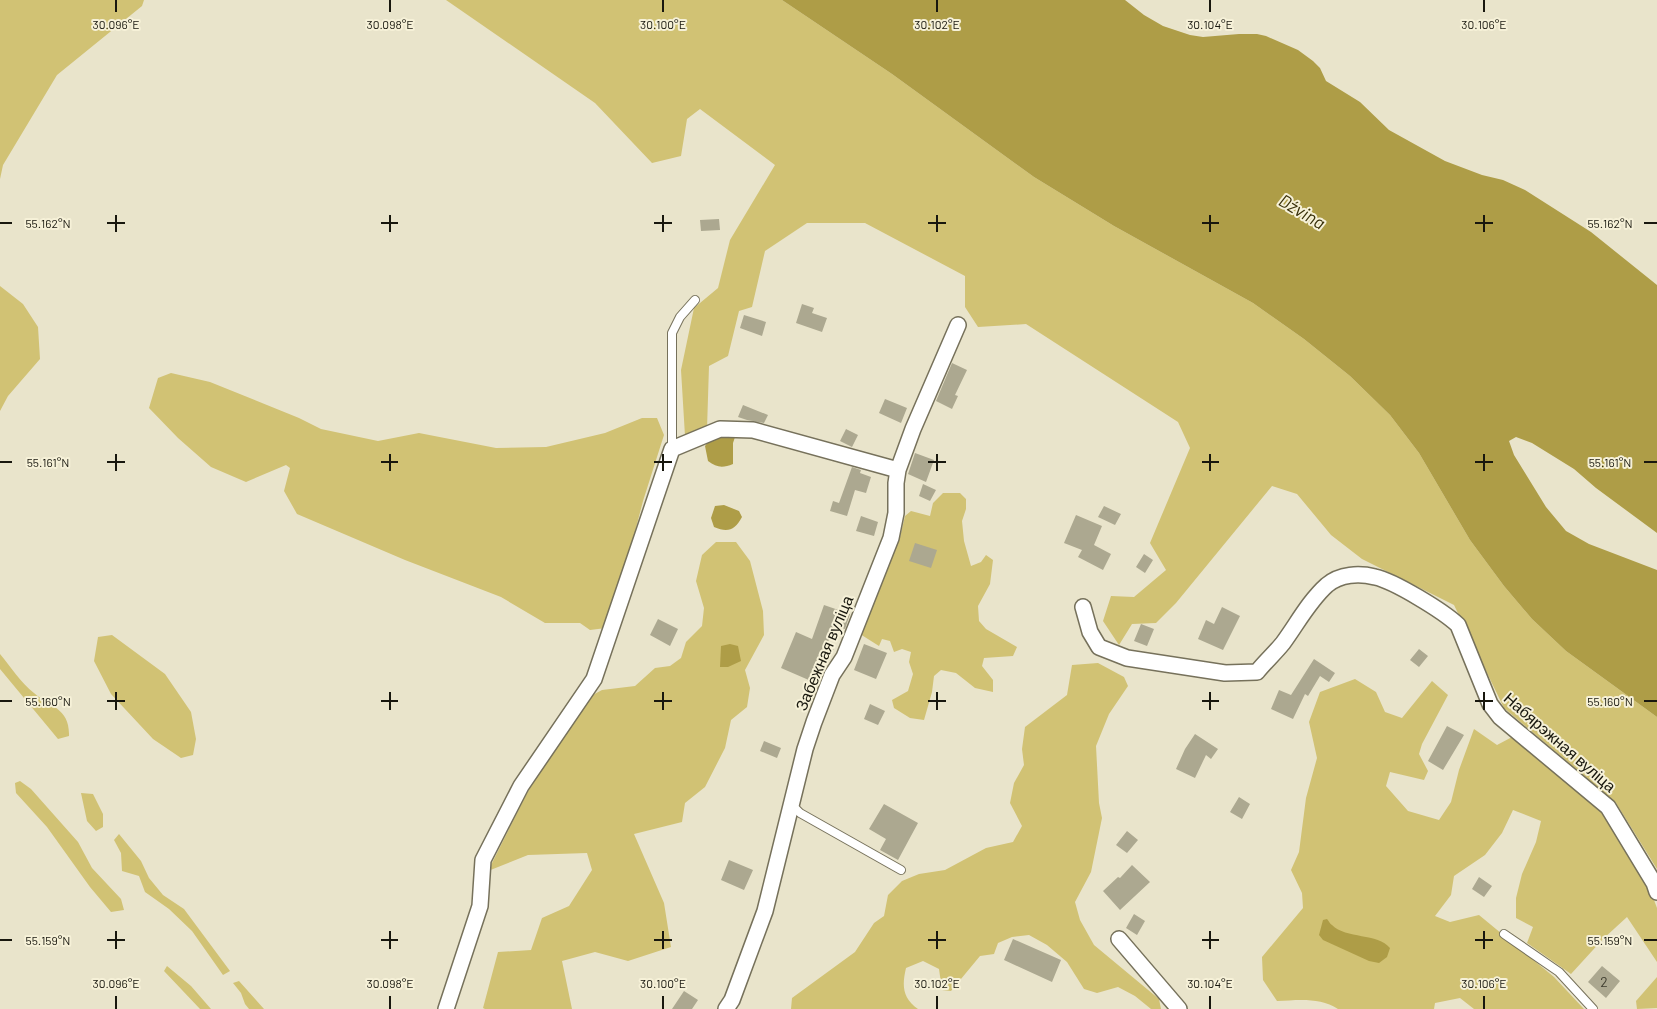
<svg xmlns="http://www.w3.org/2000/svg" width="1657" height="1009" viewBox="0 0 1657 1009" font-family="Barlow,sans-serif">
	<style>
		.green { fill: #d1c274 }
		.water { fill: #ae9d47 }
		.building { fill: #aca890 }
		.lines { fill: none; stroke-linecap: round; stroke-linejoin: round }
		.lane-casing { stroke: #76715b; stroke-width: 10 }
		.street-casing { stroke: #76715b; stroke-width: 18 }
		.lane { stroke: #fff; stroke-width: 8 }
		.street { stroke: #fff; stroke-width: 15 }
		.ticks { fill: none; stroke: #18170e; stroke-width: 2 }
		.labels { text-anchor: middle; stroke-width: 4; stroke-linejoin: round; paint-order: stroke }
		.number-label { font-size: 14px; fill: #3d3b2e }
		.street-label { font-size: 16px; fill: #18170e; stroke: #f6f1d8 }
		.water-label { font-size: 18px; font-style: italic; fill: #38300a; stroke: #f6f1d8 }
		.ticks-label { font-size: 12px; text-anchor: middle; fill: #18170e; stroke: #f6f1d8; stroke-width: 4; stroke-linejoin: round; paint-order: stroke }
	</style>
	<rect width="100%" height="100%" fill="#e9e4cb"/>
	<path class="green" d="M 0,0 L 144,0 L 142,6 L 57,75 L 3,165 L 0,179 Z
		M 446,0 L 782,0 L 892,74 L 1034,177 L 1114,226 L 1253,303 L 1304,339 L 1350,376 L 1390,415 L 1419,453 L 1470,540 L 1504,586 L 1532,619 L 1566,651 L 1657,717 L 1657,869 L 1616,803 L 1504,708 L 1454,605 L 1362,559 L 1331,535 L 1297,494 L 1272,486 L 1176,603 L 1156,623 L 1132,624 L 1119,645 L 1103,621 L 1111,596 L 1134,597 L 1166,570 L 1150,543 L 1190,448 L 1178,422 L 1026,324 L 978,327 L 965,307 L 965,276 L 865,223 L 807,223 L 765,251 L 752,307 L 739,311 L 728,356 L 709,366 L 707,429 L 685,436 L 681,370 L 694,308 L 718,288 L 730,240 L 775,165 L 700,109 L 687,119 L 681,156 L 652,163 L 595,103 Z
		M 0,286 L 23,304 L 38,327 L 40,359 L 8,396 L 0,411 Z
		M 171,373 L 210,382 L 299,418 L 321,429 L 378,441 L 419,433 L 496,448 L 546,447 L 605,433 L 642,418 L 657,418 L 664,435 L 643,501 L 619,593 L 606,628 L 590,630 L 580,623 L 545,623 L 501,597 L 405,560 L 297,514 L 284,491 L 290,468 L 286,465 L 246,482 L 211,467 L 178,438 L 149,408 L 158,378 Z
		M 943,493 L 960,493 L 966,499 L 966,509 L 962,521 L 964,541 L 971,566 L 981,562 L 986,555 L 993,560 L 990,584 L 978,606 L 979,621 L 986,629 L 1017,647 L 1013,656 L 984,658 L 982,666 L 993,680 L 993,692 L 975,688 L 956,673 L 941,670 L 934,676 L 932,692 L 924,720 L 910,718 L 894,708 L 892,700 L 908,691 L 913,674 L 909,662 L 911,652 L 902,649 L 894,652 L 890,641 L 882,639 L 879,646 L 860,634 L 885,564 L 900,537 L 905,516 L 911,511 L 930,516 L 933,503 Z
		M 716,542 L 736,542 L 750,561 L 763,611 L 764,635 L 745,670 L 750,688 L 747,707 L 731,720 L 725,748 L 705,787 L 685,803 L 682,822 L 634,834 L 664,903 L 671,947 L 628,961 L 595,952 L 562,961 L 572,1009 L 485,1009 L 483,1008 L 498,952 L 531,950 L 542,918 L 569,906 L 592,870 L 587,853 L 528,855 L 488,871 L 527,793 L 587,698 L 602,690 L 635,686 L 655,668 L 670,666 L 681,658 L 686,642 L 702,626 L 704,608 L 696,581 L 702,555 Z
		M 112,635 L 165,674 L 191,712 L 196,739 L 193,755 L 181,758 L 153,739 L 111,694 L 94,661 L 98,637 Z
		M 0,654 C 11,667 21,683 34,693 C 50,707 70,708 69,736 L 58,739 L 0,669 Z
		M 1098,663 L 1124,677 L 1128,686 L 1109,714 L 1096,746 L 1099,803 L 1102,818 L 1091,872 L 1075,902 L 1080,920 L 1094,945 L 1159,999 L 1161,1009 L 1151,1009 L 1135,996 L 1118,987 L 1097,993 L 1084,989 L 1067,962 L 1047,945 L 1029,935 L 1012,937 L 998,943 L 994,954 L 980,956 L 951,991 L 942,990 L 939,969 L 923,961 L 906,968 C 902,985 902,998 918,1009 L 791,1009 L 792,998 L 855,952 L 874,923 L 884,916 L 888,895 L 902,881 L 919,874 L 945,870 L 986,848 L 1013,842 L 1022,826 L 1010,803 L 1014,783 L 1024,765 L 1022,749 L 1025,727 L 1067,695 L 1072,665 Z
		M 1355,679 L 1376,692 L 1385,712 L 1402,718 L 1432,681 L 1448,695 L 1422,744 L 1419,754 L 1428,771 L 1424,780 L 1390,772 L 1386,786 L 1408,811 L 1439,820 L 1451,802 L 1459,770 L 1474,729 L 1497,745 L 1514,736 L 1603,810 L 1648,884 L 1657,908 L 1657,962 L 1627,917 L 1603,939 L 1571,974 L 1527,943 L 1533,927 L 1516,918 L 1516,898 L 1522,874 L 1536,842 L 1541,821 L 1513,810 L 1502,833 L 1485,855 L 1454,876 L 1451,895 L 1435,916 L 1450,922 L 1479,915 L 1554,977 L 1584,1009 L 1474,1009 L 1460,998 L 1435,1003 L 1434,1009 L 1338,1009 C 1320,997 1298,1000 1277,1001 L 1263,980 L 1262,957 L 1303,908 L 1302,893 L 1291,870 L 1299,852 L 1306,798 L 1317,758 L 1309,722 L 1320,692 Z
		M 20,781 L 31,789 L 78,842 L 92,868 L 121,899 L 124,910 L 111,912 L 90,887 L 47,827 L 16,793 L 15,783 Z
		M 81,793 L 93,794 L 103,814 L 103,827 L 96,831 L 87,821 Z
		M 119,834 L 141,861 L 149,878 L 163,895 L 184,909 L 230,971 L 223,975 L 192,931 L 169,909 L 145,892 L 139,876 L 122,871 L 121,853 L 114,840 Z
		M 167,966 L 191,986 L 211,1009 L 200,1009 L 164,971 Z
		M 1657,977 L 1657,1008 L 1637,1009 L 1636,1001 Z
		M 239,981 L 264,1009 L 249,1009 L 245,1004 L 241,993 L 233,983 Z"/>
	<path class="water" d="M 782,0 L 1125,0 L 1144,15 L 1163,26 L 1190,35 L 1203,37 L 1239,34 L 1257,34 L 1266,36 L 1298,50 L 1313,61 L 1320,68 L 1326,81 L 1360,102 L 1389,130 L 1445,161 L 1482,175 L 1503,180 L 1525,190 L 1591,232 L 1657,285 L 1657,533 L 1596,488 L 1574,469 L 1532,443 L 1516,437 L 1509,441 L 1514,455 L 1546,507 L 1566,531 L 1589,544 L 1657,570 L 1657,717 L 1566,651 L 1532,619 L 1504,586 L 1470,540 L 1419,453 L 1390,415 L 1350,376 L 1304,339 L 1253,303 L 1114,226 L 1034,177 L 892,74 Z
		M 724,436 L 735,437 L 733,443 L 733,464 C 723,468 717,468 708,461 L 705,446 L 712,437 Z
		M 724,505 L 739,511 L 742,517 C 735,530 728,533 714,527 L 711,518 L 715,506 Z
		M 730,644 L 738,646 L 741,661 L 728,667 L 720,667 L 721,646 Z
		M 1327,919 C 1329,921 1330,924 1332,925 C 1346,939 1378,933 1390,948 L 1387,957 L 1379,963 L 1369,961 L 1323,940 L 1319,935 L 1323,920 Z"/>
	<path class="building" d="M 719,219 L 720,230 L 701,231 L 700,220 Z
		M 802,304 L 814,308 L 812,313 L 827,318 L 822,332 L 796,323 Z
		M 744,315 L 766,322 L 762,336 L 740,328 Z
		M 952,363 L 967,370 L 955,395 L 958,396 L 952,409 L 936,401 Z
		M 885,399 L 907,408 L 901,423 L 879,413 Z
		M 743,405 L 768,415 L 764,423 L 747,420 L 738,417 Z
		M 846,429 L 858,435 L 852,447 L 840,441 Z
		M 915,453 L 934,460 L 926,482 L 908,474 Z
		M 852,467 L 861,470 L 860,473 L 871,477 L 866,493 L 855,490 L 847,516 L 830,511 L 833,501 L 839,503 Z
		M 923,484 L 936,490 L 930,501 L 919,496 Z
		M 1104,506 L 1121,514 L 1115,525 L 1098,517 Z
		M 1076,515 L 1102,526 L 1094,545 L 1111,554 L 1103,570 L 1078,557 L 1082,550 L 1064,543 Z
		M 861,516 L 878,522 L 874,536 L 856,531 Z
		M 915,543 L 937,550 L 931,568 L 909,561 Z
		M 1144,554 L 1153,560 L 1145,573 L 1136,567 Z
		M 824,605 L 850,614 L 845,629 L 834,625 L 827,645 L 834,648 L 818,684 L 781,668 L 796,632 L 812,639 Z
		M 1222,607 L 1240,616 L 1223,650 L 1198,639 L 1206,620 L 1214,624 Z
		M 658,619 L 678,629 L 670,646 L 650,635 Z
		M 1141,624 L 1154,629 L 1147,646 L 1134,641 Z
		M 864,644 L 887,653 L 876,679 L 854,670 Z
		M 1419,649 L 1428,656 L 1419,667 L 1410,660 Z
		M 1314,659 L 1335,673 L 1329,682 L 1320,676 L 1308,696 L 1305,694 L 1293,719 L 1271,709 L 1279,690 L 1291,695 Z
		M 870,704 L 885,711 L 878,725 L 864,719 Z
		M 1447,726 L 1464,735 L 1443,770 L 1428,761 Z
		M 1195,734 L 1218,749 L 1211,759 L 1206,755 L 1195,778 L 1176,769 L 1185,749 Z
		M 764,741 L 781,748 L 777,758 L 760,751 Z
		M 1239,797 L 1250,804 L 1242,819 L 1230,812 Z
		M 884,804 L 918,823 L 898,860 L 880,850 L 886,839 L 869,829 Z
		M 1127,831 L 1138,840 L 1127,853 L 1116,845 Z
		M 729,860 L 753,870 L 744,890 L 721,880 Z
		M 1132,865 L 1150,882 L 1120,910 L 1103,891 L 1118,877 L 1120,878 Z
		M 1479,877 L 1492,886 L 1484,897 L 1472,889 Z
		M 1134,914 L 1145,921 L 1137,935 L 1126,928 Z
		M 1013,939 L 1061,960 L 1052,982 L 1004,960 Z
		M 1602,966 L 1620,981 L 1606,998 L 1588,982 Z
		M 684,991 L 698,1000 L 692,1009 L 672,1009 Z"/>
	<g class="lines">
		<g class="lane-casing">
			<path id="lane" d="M 672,449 L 672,333 L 680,317 L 695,300
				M 791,804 L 800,813 L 901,870
				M 1504,934 L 1559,972 L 1593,1009"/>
		</g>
		<g class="street-casing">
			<path id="street" d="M 1083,607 L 1090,632 L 1099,647 L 1127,658 L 1225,673 L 1257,672 C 1265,662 1275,653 1283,643 C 1297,624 1309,601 1327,585 C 1340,574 1359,573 1375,577 C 1394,581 1443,611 1458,625 L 1490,704 L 1500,717 L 1608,807 L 1654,883 L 1657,892
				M 1119,939 L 1179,1009
				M 446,1009 L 480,906 L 483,860 L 521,786 L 594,679 L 672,449 L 720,429 L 753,430 L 898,470
				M 726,1009 L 732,1000 L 765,911 L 805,749 L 814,722 L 832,675 L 844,657 L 891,538 L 896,513 L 896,483 L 898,470 L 913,429 L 958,325"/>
		</g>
		<use href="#lane" class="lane"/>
		<use href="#street" class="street"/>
	</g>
	<path class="ticks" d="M 116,0 L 116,12M 390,0 L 390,12M 663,0 L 663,12M 937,0 L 937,12M 1210,0 L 1210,12M 1484,0 L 1484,12M 116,215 L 116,232M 390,215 L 390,232M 663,215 L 663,232M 937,215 L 937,232M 1210,215 L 1210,232M 1484,215 L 1484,232M 0,223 L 12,223M 107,223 L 125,223M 381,223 L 398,223M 654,223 L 672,223M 928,223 L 946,223M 1202,223 L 1219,223M 1475,223 L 1493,223M 1644,223 L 1657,223M 116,454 L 116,471M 390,454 L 390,471M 663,454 L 663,471M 937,454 L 937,471M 1210,454 L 1210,471M 1484,454 L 1484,471M 0,462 L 12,462M 107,462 L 125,462M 381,462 L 398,462M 654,462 L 672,462M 928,462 L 946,462M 1202,462 L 1219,462M 1475,462 L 1493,462M 1644,462 L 1657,462M 116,692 L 116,710M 390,692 L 390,710M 663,692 L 663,710M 937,692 L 937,710M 1210,692 L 1210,710M 1484,692 L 1484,710M 0,701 L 12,701M 107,701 L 125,701M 381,701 L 398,701M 654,701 L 672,701M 928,701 L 946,701M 1202,701 L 1219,701M 1475,701 L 1493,701M 1644,701 L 1657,701M 116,931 L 116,949M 390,931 L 390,949M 663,931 L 663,949M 937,931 L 937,949M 1210,931 L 1210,949M 1484,931 L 1484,949M 0,940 L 12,940M 107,940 L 125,940M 381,940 L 398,940M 654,940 L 672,940M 928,940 L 946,940M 1202,940 L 1219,940M 1475,940 L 1493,940M 1644,940 L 1657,940M 116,996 L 116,1009M 390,996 L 390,1009M 663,996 L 663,1009M 937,996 L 937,1009M 1210,996 L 1210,1009M 1484,996 L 1484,1009"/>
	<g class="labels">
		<g class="number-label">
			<text x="1604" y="987">2</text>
		</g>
		<g class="street-label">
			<text transform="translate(824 653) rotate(-67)" y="6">Забежная вуліца</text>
			<text transform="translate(1560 742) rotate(41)" y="6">Набярэжная вуліца</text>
		</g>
		<g class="water-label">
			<text transform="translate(1302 212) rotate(31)" y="6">Dźvina</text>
		</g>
	</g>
	<g class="ticks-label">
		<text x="116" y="29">30.096°E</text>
		<text x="390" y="29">30.098°E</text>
		<text x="663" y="29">30.100°E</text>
		<text x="937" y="29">30.102°E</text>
		<text x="1210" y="29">30.104°E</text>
		<text x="1484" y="29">30.106°E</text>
		<text x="48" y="228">55.162°N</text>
		<text x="1610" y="228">55.162°N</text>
		<text x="48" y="467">55.161°N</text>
		<text x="1610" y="467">55.161°N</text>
		<text x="48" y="706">55.160°N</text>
		<text x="1610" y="706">55.160°N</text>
		<text x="48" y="945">55.159°N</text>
		<text x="1610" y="945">55.159°N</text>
		<text x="116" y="988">30.096°E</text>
		<text x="390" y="988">30.098°E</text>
		<text x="663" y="988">30.100°E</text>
		<text x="937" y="988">30.102°E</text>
		<text x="1210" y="988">30.104°E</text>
		<text x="1484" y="988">30.106°E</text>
	</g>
</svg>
